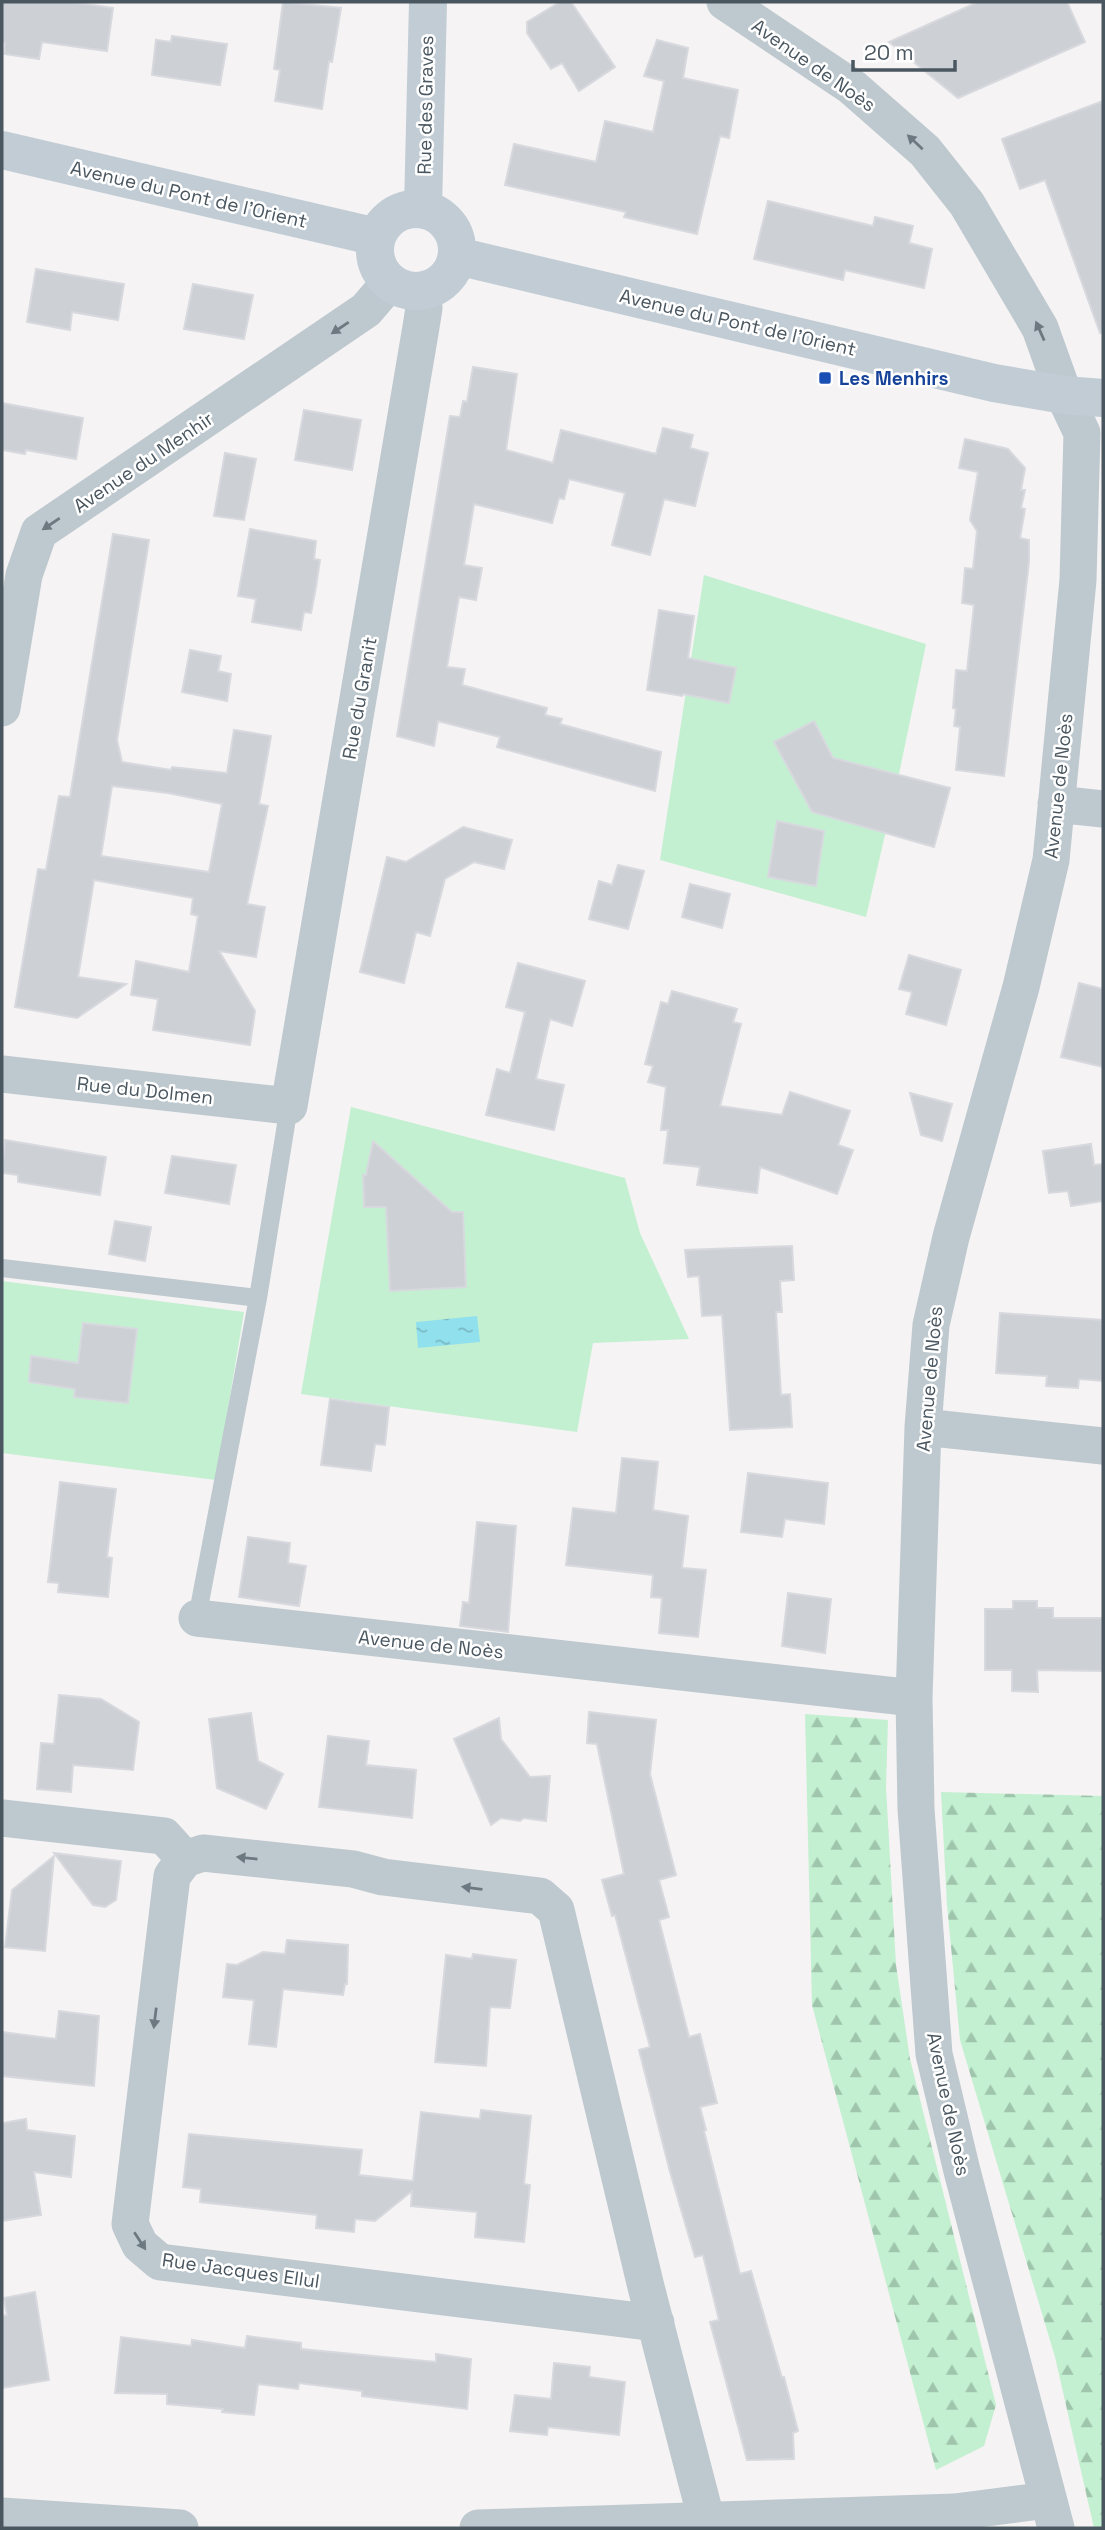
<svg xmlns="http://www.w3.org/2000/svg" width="1105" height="2530" viewBox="0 0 1105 2530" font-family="'Space Grotesk',sans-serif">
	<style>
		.green { fill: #c3f0d1 }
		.forest { fill: url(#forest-firs) }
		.water { fill: url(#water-ripples) }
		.building { fill: #cdd0d5; stroke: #d7d9de; stroke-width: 2; fill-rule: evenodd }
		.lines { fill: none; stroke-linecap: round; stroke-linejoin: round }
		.lane { stroke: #bec8cf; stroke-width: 18 }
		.street { stroke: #bec8cf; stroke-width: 37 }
		.secondary { stroke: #c1ccd5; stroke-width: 38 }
		.oneway { fill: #6d7981 }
		.transit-dot { fill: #1a4fb4; stroke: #fff; stroke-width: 2.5 }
		.labels { text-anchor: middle; stroke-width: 5; stroke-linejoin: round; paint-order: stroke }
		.street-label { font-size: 19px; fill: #4a5760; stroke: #fff }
		.transit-label { font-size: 19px; font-weight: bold; fill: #164399; stroke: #fff; text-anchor: start }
	</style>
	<defs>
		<pattern id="forest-firs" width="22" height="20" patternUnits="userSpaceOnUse" patternTransform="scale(1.75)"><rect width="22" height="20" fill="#c3f0d1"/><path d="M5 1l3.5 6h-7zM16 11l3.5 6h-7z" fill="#a0c5ad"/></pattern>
		<pattern id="water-ripples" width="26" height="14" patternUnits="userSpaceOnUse" patternTransform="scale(1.75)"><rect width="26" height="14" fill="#91e0ed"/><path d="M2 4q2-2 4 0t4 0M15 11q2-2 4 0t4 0" fill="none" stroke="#78b8c3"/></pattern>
	</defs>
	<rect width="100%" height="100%" fill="#f5f3f3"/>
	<path class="green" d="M 704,575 L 926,644 L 899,774 L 866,917 L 660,860 Z
		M 351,1107 L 625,1178 L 640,1233 L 689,1339 L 593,1343 L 577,1432 L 301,1394 Z
		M 2,1281 L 244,1312 L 216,1480 L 2,1453 Z"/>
	<path class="forest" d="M 805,1714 L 888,1720 L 886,1787 L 896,1965 L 910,2059 L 996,2405 L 984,2446 L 936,2470 L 812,2005 Z
		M 941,1792 L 1103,1796 L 1103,2528 L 1094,2528 L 1055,2357 L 960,2040 L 947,1905 Z"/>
	<path class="water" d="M 477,1316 L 480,1342 L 418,1348 L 416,1322 Z"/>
	<path class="building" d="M 2,2 L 73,2 L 113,8 L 107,51 L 42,42 L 39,59 L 4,54 L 5,43 L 2,43 Z
		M 283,2 L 341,8 L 332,62 L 329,61 L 322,109 L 275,101 L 280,70 L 274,69 Z
		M 560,2 L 571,2 L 615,67 L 579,91 L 562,63 L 551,69 L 527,33 L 527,22 Z
		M 978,2 L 1067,2 L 1085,42 L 958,98 L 889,42 Z
		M 172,36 L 227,44 L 220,85 L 152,75 L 156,40 L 171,42 Z
		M 657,40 L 688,48 L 683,78 L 738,90 L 729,138 L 720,136 L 697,234 L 624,217 L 626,212 L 505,185 L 514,144 L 596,162 L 605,121 L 653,132 L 664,81 L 644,76 Z
		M 1103,101 L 1103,333 L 1100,333 L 1045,180 L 1020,189 L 1002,139 Z
		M 768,201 L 873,226 L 875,217 L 913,226 L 909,243 L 932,249 L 924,288 L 845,270 L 843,280 L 754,259 Z
		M 36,269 L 124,284 L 118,320 L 72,312 L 70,330 L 27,322 Z
		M 193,284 L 253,295 L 244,339 L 184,329 Z
		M 473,367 L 517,374 L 506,450 L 553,463 L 561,430 L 656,454 L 663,428 L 693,435 L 690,448 L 708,453 L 695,506 L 664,499 L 650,555 L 612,545 L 625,493 L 569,479 L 564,499 L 559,498 L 552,523 L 474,504 L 464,565 L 482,568 L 476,600 L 459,597 L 447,667 L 465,669 L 462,685 L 547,708 L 545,715 L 562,719 L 560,724 L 661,752 L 655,791 L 497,747 L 500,737 L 438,721 L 434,746 L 397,736 L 450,416 L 460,417 L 463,401 L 467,402 Z
		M 2,403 L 83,418 L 76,459 L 26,450 L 25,454 L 2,450 Z
		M 304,410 L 361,420 L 352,470 L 295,460 Z
		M 965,439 L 1008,449 L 1025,468 L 1021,490 L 1025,490 L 1021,508 L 1025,509 L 1020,538 L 1029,540 L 1029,562 L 1004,776 L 956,770 L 960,727 L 954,726 L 956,709 L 953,708 L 956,670 L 967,671 L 974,605 L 962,603 L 965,568 L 973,569 L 977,531 L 970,520 L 978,472 L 959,468 Z
		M 225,453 L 256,459 L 244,520 L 214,516 Z
		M 250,529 L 316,541 L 314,559 L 320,560 L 316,587 L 311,613 L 304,612 L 301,630 L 252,622 L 256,599 L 238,596 Z
		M 113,534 L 149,540 L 117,740 L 122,762 L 171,770 L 172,767 L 227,773 L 234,730 L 271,736 L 259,804 L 268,806 L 247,904 L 265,907 L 256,957 L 219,951 L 255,1011 L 250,1045 L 153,1030 L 158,999 L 131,995 L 136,961 L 189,972 L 198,916 L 191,914 L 193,898 L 94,880 L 78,977 L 126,984 L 77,1018 L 15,1007 L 38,869 L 46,870 L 59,796 L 70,797 ZM 112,786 L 168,793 L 222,804 L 209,872 L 101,856 Z
		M 659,610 L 694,616 L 688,658 L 736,668 L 729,703 L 683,694 L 682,696 L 647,690 Z
		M 190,650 L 221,656 L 218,671 L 231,674 L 227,701 L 182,692 Z
		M 814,721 L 833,758 L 950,788 L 934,847 L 812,812 L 774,742 Z
		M 777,821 L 824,831 L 816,886 L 768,877 Z
		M 463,827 L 512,840 L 504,869 L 474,862 L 445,879 L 430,936 L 416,932 L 404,983 L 360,972 L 387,857 L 406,862 Z
		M 618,865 L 644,871 L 628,929 L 589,919 L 599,881 L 612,885 Z
		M 690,884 L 730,894 L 722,928 L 682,917 Z
		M 909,955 L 961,970 L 946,1025 L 906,1014 L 912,992 L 899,989 Z
		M 518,963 L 585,981 L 572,1026 L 550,1019 L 536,1079 L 564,1085 L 554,1130 L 486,1115 L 497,1069 L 510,1073 L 525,1012 L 506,1007 Z
		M 1079,983 L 1103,989 L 1103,1067 L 1061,1057 Z
		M 672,991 L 737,1009 L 733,1022 L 741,1024 L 720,1106 L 782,1115 L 790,1092 L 850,1111 L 838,1145 L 853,1150 L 837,1194 L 760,1167 L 757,1193 L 697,1185 L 700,1167 L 664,1163 L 668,1130 L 661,1130 L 666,1087 L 648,1082 L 653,1066 L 645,1064 L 661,1002 L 668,1004 Z
		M 910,1093 L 952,1104 L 942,1141 L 921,1135 Z
		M 5,1140 L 106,1157 L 100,1195 L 18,1182 L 18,1175 L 2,1173 Z
		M 373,1141 L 452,1212 L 463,1212 L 466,1287 L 390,1291 L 386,1207 L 364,1207 L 363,1175 L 366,1175 Z
		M 1091,1144 L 1094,1165 L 1103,1164 L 1103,1201 L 1071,1206 L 1068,1191 L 1049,1193 L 1043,1151 Z
		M 172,1156 L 236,1165 L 229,1204 L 165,1193 Z
		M 115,1221 L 151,1227 L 145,1261 L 109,1254 Z
		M 792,1246 L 794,1280 L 780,1281 L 782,1312 L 776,1312 L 781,1395 L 790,1394 L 792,1427 L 730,1430 L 722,1315 L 702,1316 L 699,1276 L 688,1277 L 685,1250 Z
		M 1000,1313 L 1103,1320 L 1103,1381 L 1079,1379 L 1078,1388 L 1046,1386 L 1047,1376 L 996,1373 Z
		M 83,1323 L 137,1329 L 128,1403 L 74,1397 L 75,1389 L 29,1382 L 31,1356 L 78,1363 Z
		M 330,1399 L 389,1407 L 385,1445 L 375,1444 L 371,1471 L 321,1465 Z
		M 622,1458 L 658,1462 L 653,1510 L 688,1516 L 682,1568 L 706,1570 L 698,1637 L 659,1633 L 662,1598 L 651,1597 L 653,1575 L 566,1565 L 573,1508 L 616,1513 Z
		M 748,1473 L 828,1483 L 824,1524 L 785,1519 L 782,1537 L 741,1532 Z
		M 60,1482 L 116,1489 L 107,1557 L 112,1558 L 108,1597 L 58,1592 L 59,1583 L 48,1582 Z
		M 477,1522 L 516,1526 L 508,1632 L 460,1626 L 463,1602 L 469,1603 Z
		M 248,1537 L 290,1543 L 288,1563 L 306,1566 L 299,1606 L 239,1597 Z
		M 788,1593 L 831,1599 L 825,1653 L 782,1646 Z
		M 1013,1601 L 1037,1601 L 1037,1608 L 1053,1608 L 1053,1618 L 1103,1618 L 1103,1671 L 1037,1670 L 1038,1692 L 1012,1691 L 1012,1670 L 985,1670 L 985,1609 L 1013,1609 Z
		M 59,1695 L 101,1699 L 139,1722 L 133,1770 L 73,1765 L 71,1792 L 37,1789 L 41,1743 L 54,1744 Z
		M 589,1712 L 656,1720 L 650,1774 L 676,1875 L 659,1880 L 669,1917 L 659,1920 L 689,2037 L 700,2034 L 717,2103 L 700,2107 L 706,2130 L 704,2131 L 740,2274 L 751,2271 L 782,2378 L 784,2377 L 798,2431 L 793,2433 L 794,2459 L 747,2460 L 710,2322 L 719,2320 L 703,2255 L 695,2257 L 670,2172 L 639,2050 L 650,2047 L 615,1915 L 612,1916 L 602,1880 L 624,1874 L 597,1744 L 587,1743 Z
		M 251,1713 L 258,1761 L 283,1774 L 266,1809 L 217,1788 L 209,1719 Z
		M 499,1718 L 501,1739 L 530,1777 L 550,1776 L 546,1821 L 524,1818 L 520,1821 L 501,1818 L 491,1825 L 454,1739 Z
		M 328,1736 L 369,1741 L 366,1765 L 416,1770 L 412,1818 L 319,1807 Z
		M 54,1853 L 121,1861 L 116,1900 L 105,1907 L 93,1905 Z
		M 54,1856 L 45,1951 L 5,1947 L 12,1890 Z
		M 287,1940 L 348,1945 L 347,1984 L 345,1984 L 343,1995 L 283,1989 L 276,2047 L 249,2044 L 254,2000 L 223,1997 L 227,1964 L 237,1965 L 263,1952 L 285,1954 Z
		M 473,1954 L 516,1960 L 510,2008 L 490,2007 L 486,2066 L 435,2062 L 446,1955 L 472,1959 Z
		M 59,2011 L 99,2016 L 94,2086 L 2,2076 L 2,2032 L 56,2039 Z
		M 481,2110 L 531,2116 L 524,2184 L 530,2185 L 524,2242 L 475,2237 L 477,2212 L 411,2206 L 412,2191 L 375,2221 L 355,2219 L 354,2232 L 316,2228 L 317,2215 L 200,2202 L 201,2189 L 183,2187 L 189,2134 L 362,2150 L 359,2175 L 413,2181 L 421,2112 L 480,2119 Z
		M 26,2119 L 27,2130 L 75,2136 L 71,2177 L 34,2172 L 41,2215 L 2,2221 L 2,2123 Z
		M 35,2292 L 49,2380 L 2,2388 L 2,2316 L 7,2315 L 4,2298 Z
		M 247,2336 L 301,2343 L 301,2349 L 436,2362 L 436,2354 L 471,2359 L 467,2409 L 362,2396 L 362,2391 L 299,2383 L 298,2389 L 258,2384 L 254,2415 L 222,2412 L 223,2409 L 167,2404 L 167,2394 L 115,2393 L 121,2337 L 191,2346 L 192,2340 L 245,2348 Z
		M 554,2363 L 590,2367 L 589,2377 L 625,2382 L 619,2435 L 548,2427 L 547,2435 L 510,2431 L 515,2395 L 551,2399 Z"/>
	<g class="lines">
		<path class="lane" d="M 2,1268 L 258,1298
			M 197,1618 L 258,1298 L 289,1106"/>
		<path class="street" d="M 725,2 L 852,87 L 925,151 L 967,204 L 1040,328 L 1064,395 L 1082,433 L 1078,580 L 1051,860 L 1021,987 L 951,1237 L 931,1325 L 923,1427 L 914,1698 L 916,1809 L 934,2054 L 962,2171 L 1056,2528
			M 2,708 L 24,575 L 39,532 L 366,310 L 390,282
			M 1056,804 L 1103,809
			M 2,1074 L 289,1106 L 421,327 L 424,308 L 423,290
			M 923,1427 L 1103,1446
			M 197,1618 L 914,1698
			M 2,1818 L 164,1836 L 185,1859
			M 656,2323 L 160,2262 L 140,2245 L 130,2224 L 172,1876 L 185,1859 L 203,1853 L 353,1869 L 383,1877 L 540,1896 L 556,1910 L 646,2287 L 707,2522
			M 2,2516 L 180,2528
			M 478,2528 L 955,2512 L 1047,2500"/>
		<path class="secondary" d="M 2,150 L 377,237
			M 423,208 L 428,2
			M375 250a41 41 0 1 1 82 0a41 41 0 1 1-82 0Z
			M 457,256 L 994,383 L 1064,395 L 1103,398"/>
	</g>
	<defs><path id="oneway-solid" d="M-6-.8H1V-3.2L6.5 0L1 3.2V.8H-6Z" transform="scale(1.75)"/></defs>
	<g class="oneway">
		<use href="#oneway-solid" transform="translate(915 142) rotate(-137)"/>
		<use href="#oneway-solid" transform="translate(340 328) rotate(146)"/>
		<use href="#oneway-solid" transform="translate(1040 331) rotate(-114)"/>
		<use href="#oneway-solid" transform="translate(51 524) rotate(146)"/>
		<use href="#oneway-solid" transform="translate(247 1858) rotate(-174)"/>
		<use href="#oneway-solid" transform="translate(472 1888) rotate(-173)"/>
		<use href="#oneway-solid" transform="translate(155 2018) rotate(97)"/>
		<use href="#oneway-solid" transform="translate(140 2241) rotate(57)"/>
	</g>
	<rect class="transit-dot" x="818" y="371" width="14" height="14" rx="3.5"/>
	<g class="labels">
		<g class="street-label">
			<text transform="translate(814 65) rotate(35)" y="7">Avenue de Noès</text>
			<text transform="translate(425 105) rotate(-89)" y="7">Rue des Graves</text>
			<text transform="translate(189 194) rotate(13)" y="7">Avenue du Pont de l'Orient</text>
			<text transform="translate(738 322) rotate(13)" y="7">Avenue du Pont de l'Orient</text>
			<text transform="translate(143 462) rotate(-34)" y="7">Avenue du Menhir</text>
			<text transform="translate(359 698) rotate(-80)" y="7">Rue du Granit</text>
			<text transform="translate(1058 786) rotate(-84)" y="7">Avenue de Noès</text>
			<text transform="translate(145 1090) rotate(6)" y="7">Rue du Dolmen</text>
			<text transform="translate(929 1379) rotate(-85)" y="7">Avenue de Noès</text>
			<text transform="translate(431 1644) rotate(6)" y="7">Avenue de Noès</text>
			<text transform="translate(949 2104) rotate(78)" y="7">Avenue de Noès</text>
			<text transform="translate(241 2270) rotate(8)" y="7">Rue Jacques Ellul</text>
		</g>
		<g class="transit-label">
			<text x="839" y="385">Les Menhirs</text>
		</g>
	</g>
	<rect width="1105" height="2530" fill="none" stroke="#4a5760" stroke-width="7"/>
	<path d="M853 60v10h102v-10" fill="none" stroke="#4a5760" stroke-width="3.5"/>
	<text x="864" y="60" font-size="21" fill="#4a5760" stroke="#ffffff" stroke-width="5" paint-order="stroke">20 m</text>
</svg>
